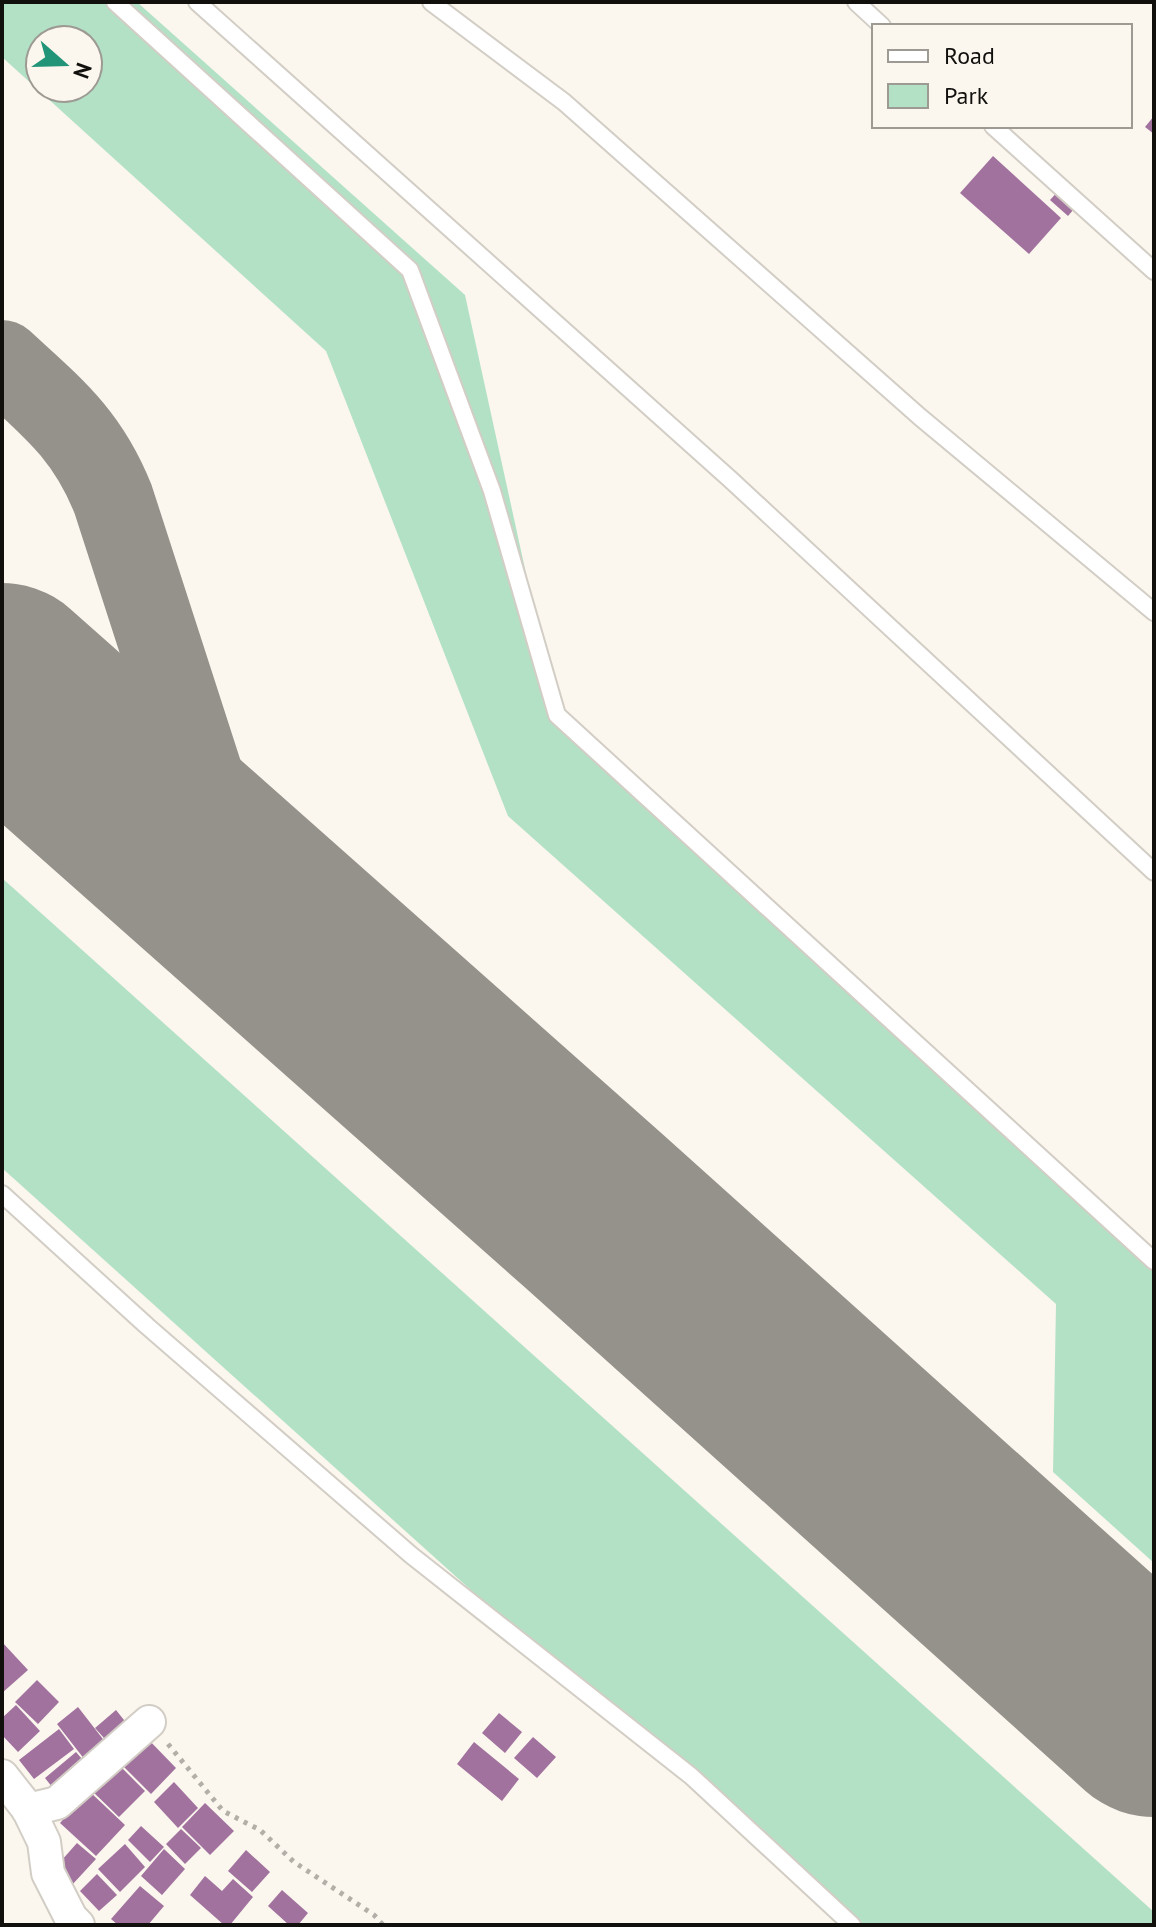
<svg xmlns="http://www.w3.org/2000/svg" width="1156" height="1927" viewBox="0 0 1156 1927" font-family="'PT Sans',sans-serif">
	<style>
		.green { fill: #b3e1c6; fill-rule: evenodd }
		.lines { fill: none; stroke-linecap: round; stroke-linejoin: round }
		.taxiway { stroke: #95928c; stroke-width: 82 }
		.runway { stroke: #95928c; stroke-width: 206 }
		.building { fill: #a1729e }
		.lane-casing { stroke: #d2cdc5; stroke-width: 20 }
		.street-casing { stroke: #d2cdc5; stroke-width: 36 }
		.path { stroke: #b2afa8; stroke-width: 5; stroke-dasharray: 4 6; stroke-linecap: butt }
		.lane { stroke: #fff; stroke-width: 16 }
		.street { stroke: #fff; stroke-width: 32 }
	</style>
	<rect width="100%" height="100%" fill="#fbf6ee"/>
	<path class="green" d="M 2,2 L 137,2 L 465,295 L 557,715 L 979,1113 L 1154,1272 L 1154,1563 L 1053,1472 L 1056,1304 L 508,816 L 326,351 L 2,57 ZM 40,40 L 88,40 L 88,88 L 40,88 Z
		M 2,878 L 1154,1912 L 1154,1925 L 843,1925 L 2,1168 Z"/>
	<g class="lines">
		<path class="taxiway" d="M 2,361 C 52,407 87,434 113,499 L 228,855 L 253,898 L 284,936"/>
		<path class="runway" d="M 2,686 L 594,1211 L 1154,1714"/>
	</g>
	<path class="building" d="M 1154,116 L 1154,134 L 1145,127 Z
		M 993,156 L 1061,218 L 1029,254 L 960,193 Z
		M 1061,188 L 1079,203 L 1068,216 L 1050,200 Z
		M 2,1642 L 28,1670 L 2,1693 Z
		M 37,1680 L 59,1702 L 38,1724 L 15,1702 Z
		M 16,1705 L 40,1731 L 18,1752 L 2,1735 L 2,1718 Z
		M 78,1707 L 106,1743 L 85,1760 L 57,1724 Z
		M 116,1710 L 132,1730 L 112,1747 L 95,1728 Z
		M 499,1713 L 522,1732 L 505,1753 L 482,1733 Z
		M 59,1729 L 74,1749 L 34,1779 L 19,1760 Z
		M 144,1735 L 176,1768 L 151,1794 L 118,1761 Z
		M 533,1737 L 556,1757 L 537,1778 L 514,1758 Z
		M 474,1742 L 519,1779 L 502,1801 L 457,1764 Z
		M 76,1752 L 88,1766 L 60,1797 L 45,1778 Z
		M 116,1762 L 145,1791 L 119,1817 L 90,1789 Z
		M 174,1782 L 198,1808 L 178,1828 L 154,1802 Z
		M 89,1791 L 125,1825 L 96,1856 L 60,1823 Z
		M 205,1803 L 234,1831 L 210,1855 L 182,1827 Z
		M 141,1826 L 164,1847 L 150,1862 L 128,1840 Z
		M 181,1829 L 201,1848 L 185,1864 L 166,1844 Z
		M 77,1843 L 96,1859 L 71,1886 L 53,1870 Z
		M 125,1844 L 145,1867 L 120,1892 L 98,1869 Z
		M 164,1849 L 185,1869 L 162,1895 L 141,1876 Z
		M 246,1850 L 270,1872 L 252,1892 L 228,1871 Z
		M 97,1874 L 117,1895 L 99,1911 L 80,1891 Z
		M 205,1876 L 222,1891 L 233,1879 L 253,1897 L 230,1925 L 224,1925 L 190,1895 Z
		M 140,1886 L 164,1906 L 148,1925 L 118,1925 L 111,1919 Z
		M 282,1890 L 308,1913 L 298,1925 L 289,1925 L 268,1906 Z"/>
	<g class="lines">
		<g class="lane-casing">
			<path id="lane" d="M 115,2 L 410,270 L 492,491 L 557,715 L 1154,1261
				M 197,2 L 731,480 L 1154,872
				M 431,2 L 564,102 L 920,417 L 1154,612
				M 856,2 L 882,26
				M 993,126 L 1154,271
				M 2,1194 L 147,1326 L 411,1555 L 691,1776 L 852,1925"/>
		</g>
		<g class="street-casing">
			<path id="street" d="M 2,1776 L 28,1809 L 44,1842 L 48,1873 L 71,1918 L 78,1925
				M 28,1810 L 57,1803 L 149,1722"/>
		</g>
		<path class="path" d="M 168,1744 L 223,1811 L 260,1830 L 294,1862 L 374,1915 L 383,1925"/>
		<use href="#lane" class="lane"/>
		<use href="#street" class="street"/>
	</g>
	<rect width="1156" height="1927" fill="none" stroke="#11100d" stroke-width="8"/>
	<rect x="872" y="24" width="260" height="104" fill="#fbf6ee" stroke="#9d9a94" stroke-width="2"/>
	<rect x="888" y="50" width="40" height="12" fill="#ffffff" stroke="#9d9a94" stroke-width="2"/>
	<text x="944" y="64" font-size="24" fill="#11100d">Road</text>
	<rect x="888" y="84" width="40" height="24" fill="#b3e1c6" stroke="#9d9a94" stroke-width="2"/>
	<text x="944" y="104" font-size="24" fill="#11100d">Park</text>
	<g transform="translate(64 64) rotate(110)"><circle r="38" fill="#fbf6ee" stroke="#9d9a94" stroke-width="2"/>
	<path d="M0-6L14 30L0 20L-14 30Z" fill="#229578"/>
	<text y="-12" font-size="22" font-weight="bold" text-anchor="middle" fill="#11100d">N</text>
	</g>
</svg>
